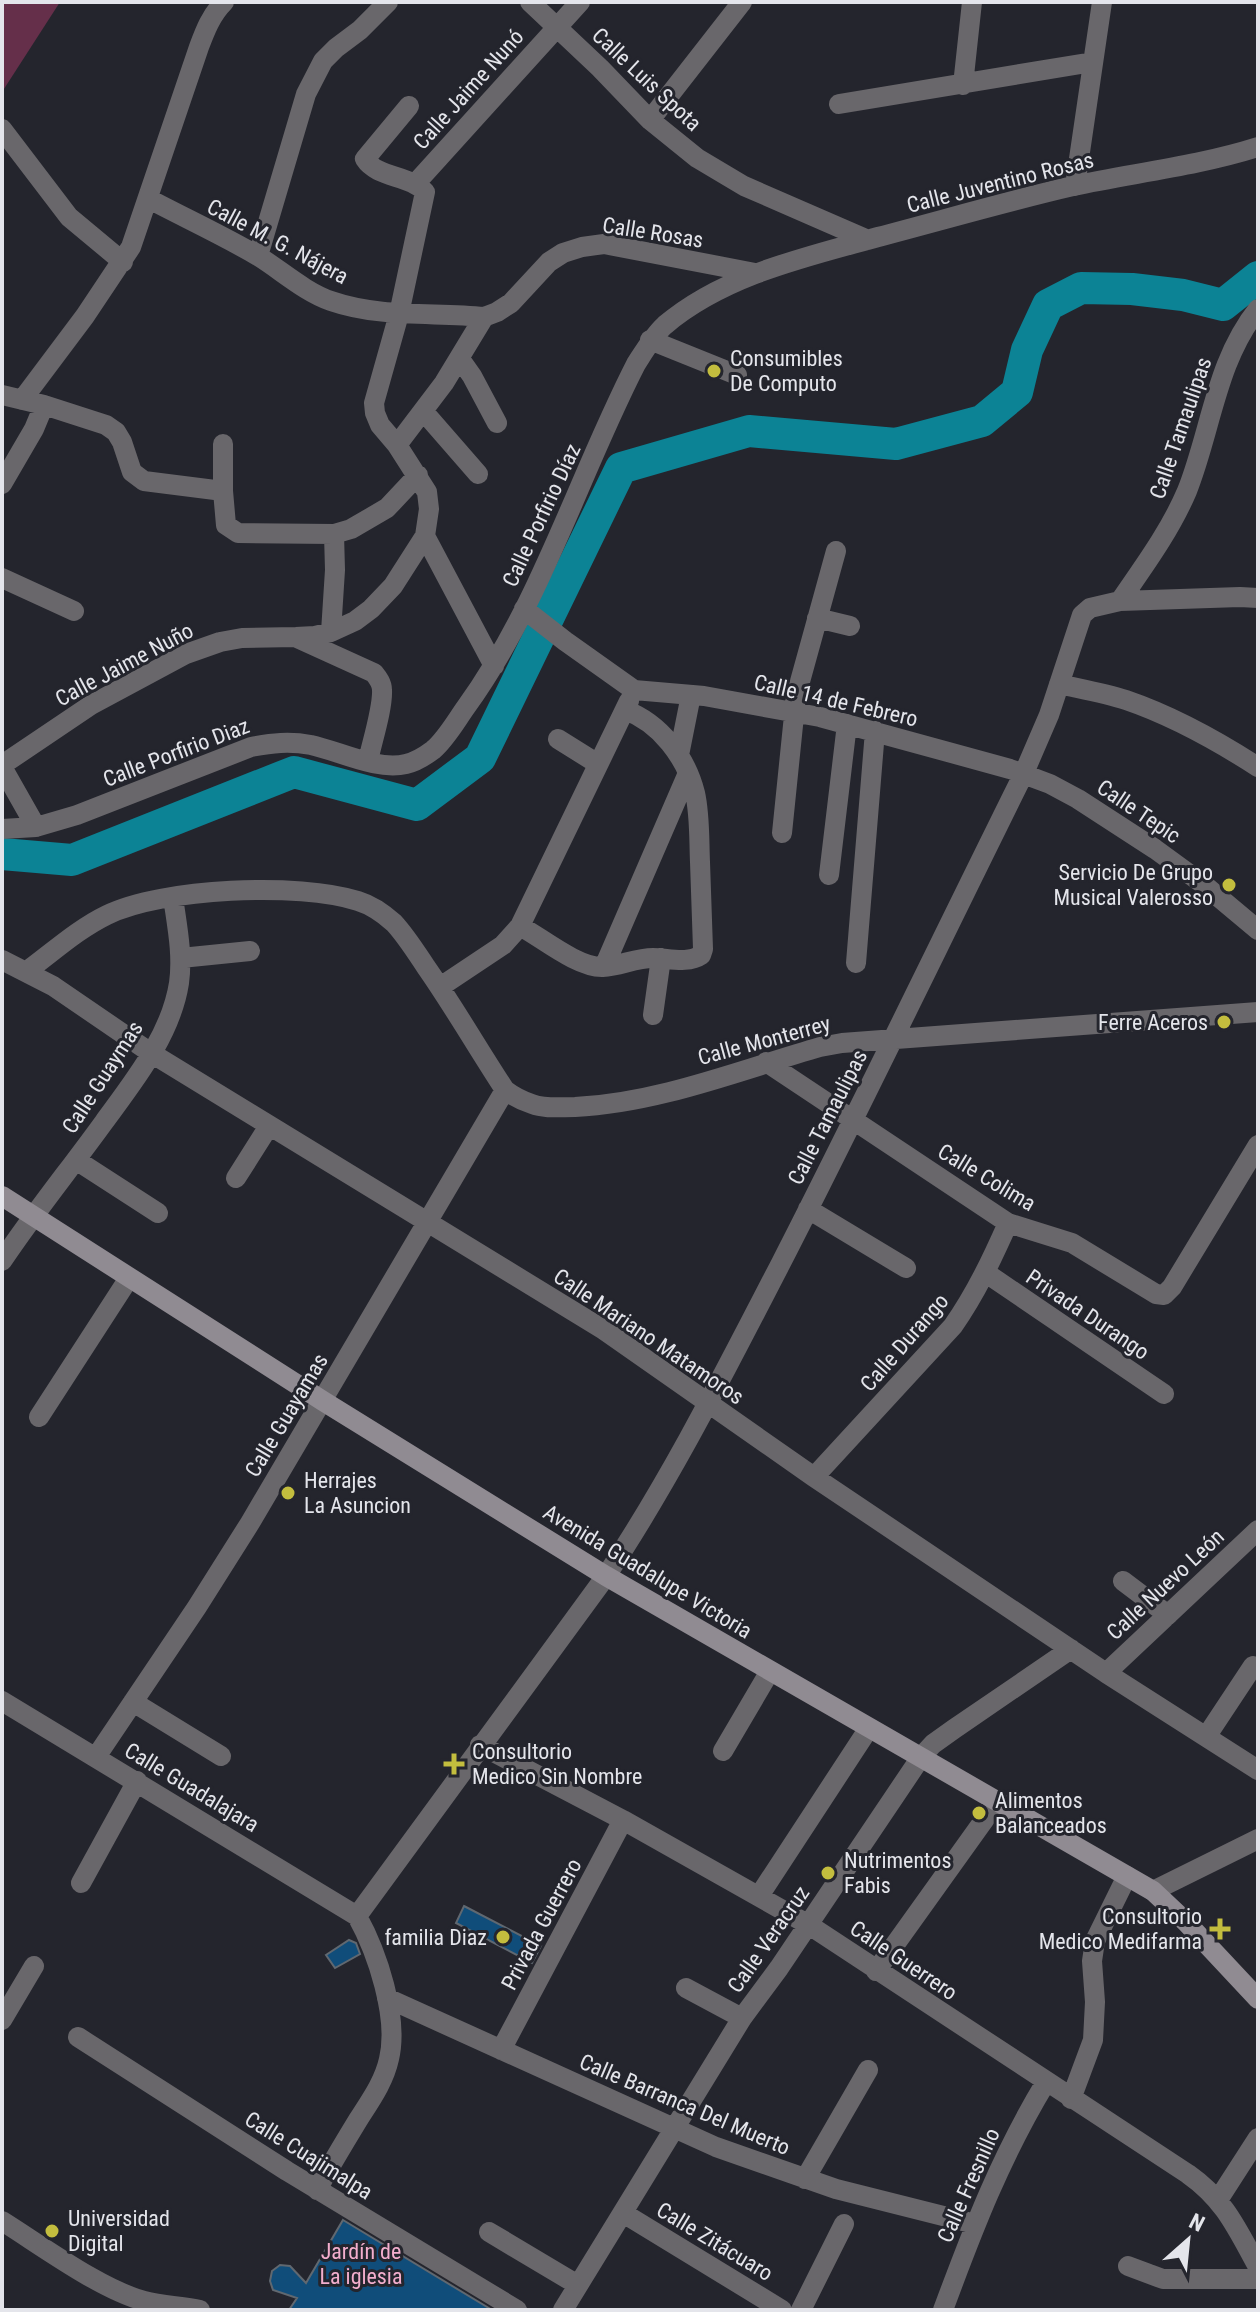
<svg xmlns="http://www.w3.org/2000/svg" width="1260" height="2312" viewBox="0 0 1260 2312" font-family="'Roboto Condensed',sans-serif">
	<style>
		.green { fill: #652f4a }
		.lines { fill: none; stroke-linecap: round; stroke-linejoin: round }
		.river { stroke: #0c8395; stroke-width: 32 }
		.building { fill: #104d7a; stroke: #606870; stroke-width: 2 }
		.minor { stroke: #69676b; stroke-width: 20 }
		.secondary { stroke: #908b92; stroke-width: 20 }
		.poi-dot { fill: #c3bd3e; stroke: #24252d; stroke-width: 3 }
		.labels { text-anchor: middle; stroke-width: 6; stroke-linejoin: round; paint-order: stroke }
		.street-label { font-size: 22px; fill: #e4e5eb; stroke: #24252d }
		.poi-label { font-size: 22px; fill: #e4e5eb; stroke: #24252d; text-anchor: start }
		.park-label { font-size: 22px; fill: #f3aecd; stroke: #24252d }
	</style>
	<rect width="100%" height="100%" fill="#24252d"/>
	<path class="green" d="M 2,2 L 60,2 L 2,92 Z"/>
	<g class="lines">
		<path class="river" d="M 2,854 L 72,860 L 294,772 L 417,805 L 480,758 L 621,468 L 749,431 L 896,444 L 982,421 L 1017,392 L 1027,350 L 1048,305 L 1081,288 L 1132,289 L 1183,295 L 1223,305 L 1258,277"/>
	</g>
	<path class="building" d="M 464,1906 L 541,1946 L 532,1963 L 456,1923 Z
		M 349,1940 L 356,1943 L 360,1954 L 335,1968 L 326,1955 Z
		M 343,2220 L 492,2310 L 289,2310 L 297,2298 L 273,2290 L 270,2281 L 272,2271 L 280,2265 L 290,2266 L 306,2283 Z"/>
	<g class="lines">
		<path class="minor" d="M 530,2 L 600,68 L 650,120 L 697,158 L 744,186 L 868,240
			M 963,85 L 972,2
			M 839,104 L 1093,62
			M 650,120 L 742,2
			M 2,129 L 69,217 L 123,262
			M 415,184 L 580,2
			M 1075,186 L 1102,2
			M 149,199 C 185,218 222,235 258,256 C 282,271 305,292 331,301 C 380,318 434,312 484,317
			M 258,256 L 306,94 L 323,61 L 336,48 L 360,30 L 388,2
			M 650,340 L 737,375
			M 460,359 L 472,376 L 497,423
			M 2,395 L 44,405 L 106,425 L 116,432 L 122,442 L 132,472 L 144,481 L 223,491
			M 22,400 L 85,316 L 131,247 L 199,47 C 205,31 211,15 224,2
			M 424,412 L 478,474
			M 223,444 L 223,491 L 226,525 L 238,533 L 334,534 L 351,529 L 387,508 L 418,475
			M 397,445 L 444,383 L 484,317 L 497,312 L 511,303 L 549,262 L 563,253 L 582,247 L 604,244 L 755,273
			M 2,484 L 34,429 L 44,405
			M 425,536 L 494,666
			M 2,578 L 74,611
			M 1120,601 C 1144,566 1170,531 1187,491 C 1211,431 1216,361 1258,309
			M 524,609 L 565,641 L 634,690 L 704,696 L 820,717 L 1010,769 L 1050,784 L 1078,799 L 1155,849 L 1203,884 L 1258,930
			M 817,618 L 850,626
			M 331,632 L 335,570 L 334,534
			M 297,638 L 374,673 C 378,678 382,683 382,690 C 383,708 372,742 368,761
			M 1059,684 C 1081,689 1104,693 1126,700 C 1173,716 1216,740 1258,767
			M 558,739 L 598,764
			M 679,755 L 691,695
			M 2,765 L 91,705 L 186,654 L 220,642 L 242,638 L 296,637 L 315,636 L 331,632 L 355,621 L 371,609 L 393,586 L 425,536 L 429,509 L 427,492 L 397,445 L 380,425 L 375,413 L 374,403 L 399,314 L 425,192 C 410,175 377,178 365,159 L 409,106
			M 2,767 L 36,827
			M 2,829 L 36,827 L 77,815 L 251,747 C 272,743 289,741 311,745 C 339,751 377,771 406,764 C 415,762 425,756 433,750 C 446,739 456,721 466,707 C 541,603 578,477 636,364 C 645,350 653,336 665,325 C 724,275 806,257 878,237 C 943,220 1008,201 1073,186 C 1134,173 1198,166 1258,147
			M 782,833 L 796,696 L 836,551
			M 829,875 L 847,724
			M 520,926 C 542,938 578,968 603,967 C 620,966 636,958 653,958 C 668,958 688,964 701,955 L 703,949 C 702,920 701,891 700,862 C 699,839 700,815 695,793 C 686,757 660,723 625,710
			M 181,958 L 250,951
			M 2,960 L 53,986 L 151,1053 L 604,1330 L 814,1477 L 1106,1673 L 1258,1770
			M 856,963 L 875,731
			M 604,967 L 688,773
			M 27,971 C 53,952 78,929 107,915 C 162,888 299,882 358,901 C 371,905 384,914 394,923 C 406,936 416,952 426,967 C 454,1007 478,1049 505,1090 C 513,1096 522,1101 532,1104 C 545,1109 560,1107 575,1107 C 658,1103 740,1070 820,1047 L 842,1043 L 1258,1012
			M 440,987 L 503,945 L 520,926 L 629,701
			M 653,1015 L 661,958
			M 766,1062 L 1008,1223 L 1072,1243 L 1156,1294 L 1164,1295 L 1172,1287 L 1258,1145
			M 76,1160 L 158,1213
			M 236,1178 L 269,1126
			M 808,1209 L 906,1268
			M 2,1261 C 34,1213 70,1169 104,1122 C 134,1081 171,1035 179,983 C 183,954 177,926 173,897
			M 986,1273 L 1164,1394
			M 39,1417 L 129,1278
			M 814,1477 L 953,1326 C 976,1293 992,1259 1008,1223
			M 1123,1581 L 1168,1615
			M 1106,1673 L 1258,1530
			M 2,1701 L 357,1916
			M 133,1702 L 221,1756
			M 1206,1737 L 1253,1666
			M 480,1745 L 623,1820 L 809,1925 L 1188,2174 C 1225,2200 1237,2229 1258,2267
			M 723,1751 L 770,1671
			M 96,1757 L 197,1607 L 250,1523 L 505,1090
			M 81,1883 L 137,1781
			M 1153,1891 L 1258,1839
			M 759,1896 L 869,1728
			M 357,1916 L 606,1576 C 672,1477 726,1369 781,1263 C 864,1101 943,936 1024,773 L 1049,715 L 1082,615 L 1090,608 L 1120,601 L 1240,597 L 1258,598
			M 876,1971 L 997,1802
			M 686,1988 L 742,2018
			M 387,1998 L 716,2147 L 836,2189 L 975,2224
			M 2,2020 L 34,1966
			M 78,2037 L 287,2171 L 517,2310
			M 501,2050 L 623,1820
			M 1071,2099 L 1093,2040 L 1095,2002 L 1092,1961 L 1095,1941 L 1127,1876
			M 805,2179 L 868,2070
			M 317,2190 C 330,2166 344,2143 358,2120 C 370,2101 384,2082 389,2059 C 399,2017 377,1952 357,1916
			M 1218,2200 L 1258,2138
			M 623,2213 L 782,2310
			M 2,2221 C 42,2246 100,2289 144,2301 C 162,2306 182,2306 200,2310
			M 489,2232 L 578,2285
			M 1128,2266 L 1163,2279 L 1258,2279
			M 563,2310 L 742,2018 L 779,1968 L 921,1757 L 933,1744 L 954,1729 L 1071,1649
			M 801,2310 L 844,2224
			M 943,2310 C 973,2229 1001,2156 1046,2082"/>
		<path class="secondary" d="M 2,1196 L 323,1401 L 606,1576 L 1153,1891 L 1186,1922 L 1258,1999"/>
	</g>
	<g class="poi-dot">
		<circle cx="714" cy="371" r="8"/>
		<circle cx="1229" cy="885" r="8"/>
		<circle cx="1224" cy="1022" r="8"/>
		<circle cx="288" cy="1493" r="8"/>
		<path d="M450 1752h8v8h8v8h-8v8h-8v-8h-8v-8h8z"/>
		<circle cx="979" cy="1813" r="8"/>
		<circle cx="828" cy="1873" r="8"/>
		<path d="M1216 1917h8v8h8v8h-8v8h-8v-8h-8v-8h8z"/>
		<circle cx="503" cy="1937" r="8"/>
		<circle cx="52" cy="2231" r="8"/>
	</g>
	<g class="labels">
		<g class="street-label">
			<text transform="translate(647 79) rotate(43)" y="8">Calle Luis Spota</text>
			<text transform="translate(468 89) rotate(-48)" y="8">Calle Jaime Nunó</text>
			<text transform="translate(1000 182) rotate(-14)" y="8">Calle Juventino Rosas</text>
			<text transform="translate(653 232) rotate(9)" y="8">Calle Rosas</text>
			<text transform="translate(278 241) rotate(28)" y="8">Calle M. G. Nájera</text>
			<text transform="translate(1180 428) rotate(-71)" y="8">Calle Tamaulipas</text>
			<text transform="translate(541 515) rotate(-65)" y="8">Calle Porfirio Díaz</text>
			<text transform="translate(124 664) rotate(-28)" y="8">Calle Jaime Nuño</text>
			<text transform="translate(836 700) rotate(13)" y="8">Calle 14 de Febrero</text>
			<text transform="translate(176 752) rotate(-21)" y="8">Calle Porfirio Diaz</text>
			<text transform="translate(1139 811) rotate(34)" y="8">Calle Tepic</text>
			<text transform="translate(764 1040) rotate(-15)" y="8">Calle Monterrey</text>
			<text transform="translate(102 1077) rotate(-57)" y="8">Calle Guaymas</text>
			<text transform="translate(827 1117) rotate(-63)" y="8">Calle Tamaulipas</text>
			<text transform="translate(987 1177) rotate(31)" y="8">Calle Colima</text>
			<text transform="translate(1088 1314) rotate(34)" y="8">Privada Durango</text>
			<text transform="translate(649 1336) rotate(34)" y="8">Calle Mariano Matamoros</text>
			<text transform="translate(904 1342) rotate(-49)" y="8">Calle Durango</text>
			<text transform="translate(286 1415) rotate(-59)" y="8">Calle Guayamas</text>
			<text transform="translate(648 1571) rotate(31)" y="8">Avenida Guadalupe Victoria</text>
			<text transform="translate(1165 1584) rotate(-43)" y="8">Calle Nuevo León</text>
			<text transform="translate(192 1787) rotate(31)" y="8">Calle Guadalajara</text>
			<text transform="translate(541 1924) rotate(-62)" y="8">Privada Guerrero</text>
			<text transform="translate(768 1939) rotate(-55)" y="8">Calle Veracruz</text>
			<text transform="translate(904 1960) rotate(34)" y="8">Calle Guerrero</text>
			<text transform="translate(685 2104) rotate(23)" y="8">Calle Barranca Del Muerto</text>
			<text transform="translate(309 2155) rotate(32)" y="8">Calle Cuajimalpa</text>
			<text transform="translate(968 2185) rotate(-66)" y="8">Calle Fresnillo</text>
			<text transform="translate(715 2241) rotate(31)" y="8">Calle Zitácuaro</text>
		</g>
		<g class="poi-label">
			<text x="730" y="366">Consumibles<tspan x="730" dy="25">De Computo</tspan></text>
			<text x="1213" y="880" text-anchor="end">Servicio De Grupo<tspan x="1213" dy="25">Musical Valerosso</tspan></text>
			<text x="1208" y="1030" text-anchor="end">Ferre Aceros</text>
			<text x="304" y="1488">Herrajes<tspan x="304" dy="25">La Asuncion</tspan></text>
			<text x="472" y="1759">Consultorio<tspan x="472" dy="25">Medico Sin Nombre</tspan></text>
			<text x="995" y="1808">Alimentos<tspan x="995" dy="25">Balanceados</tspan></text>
			<text x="844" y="1868">Nutrimentos<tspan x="844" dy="25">Fabis</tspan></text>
			<text x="1202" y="1924" text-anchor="end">Consultorio<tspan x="1202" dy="25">Medico Medifarma</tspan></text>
			<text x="487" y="1945" text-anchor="end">familia Diaz</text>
			<text x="68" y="2226">Universidad<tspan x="68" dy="25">Digital</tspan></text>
		</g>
		<g class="park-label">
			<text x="361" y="2259">Jardín de<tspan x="361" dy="25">La iglesia</tspan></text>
		</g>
	</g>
	<rect width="1260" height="2312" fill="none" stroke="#e4e5eb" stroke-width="8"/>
	<g transform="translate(1188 2240) rotate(27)" stroke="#24252d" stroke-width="6" paint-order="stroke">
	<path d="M0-6L14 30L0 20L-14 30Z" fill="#e4e5eb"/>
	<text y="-12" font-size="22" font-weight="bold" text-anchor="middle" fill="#e4e5eb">N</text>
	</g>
</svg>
